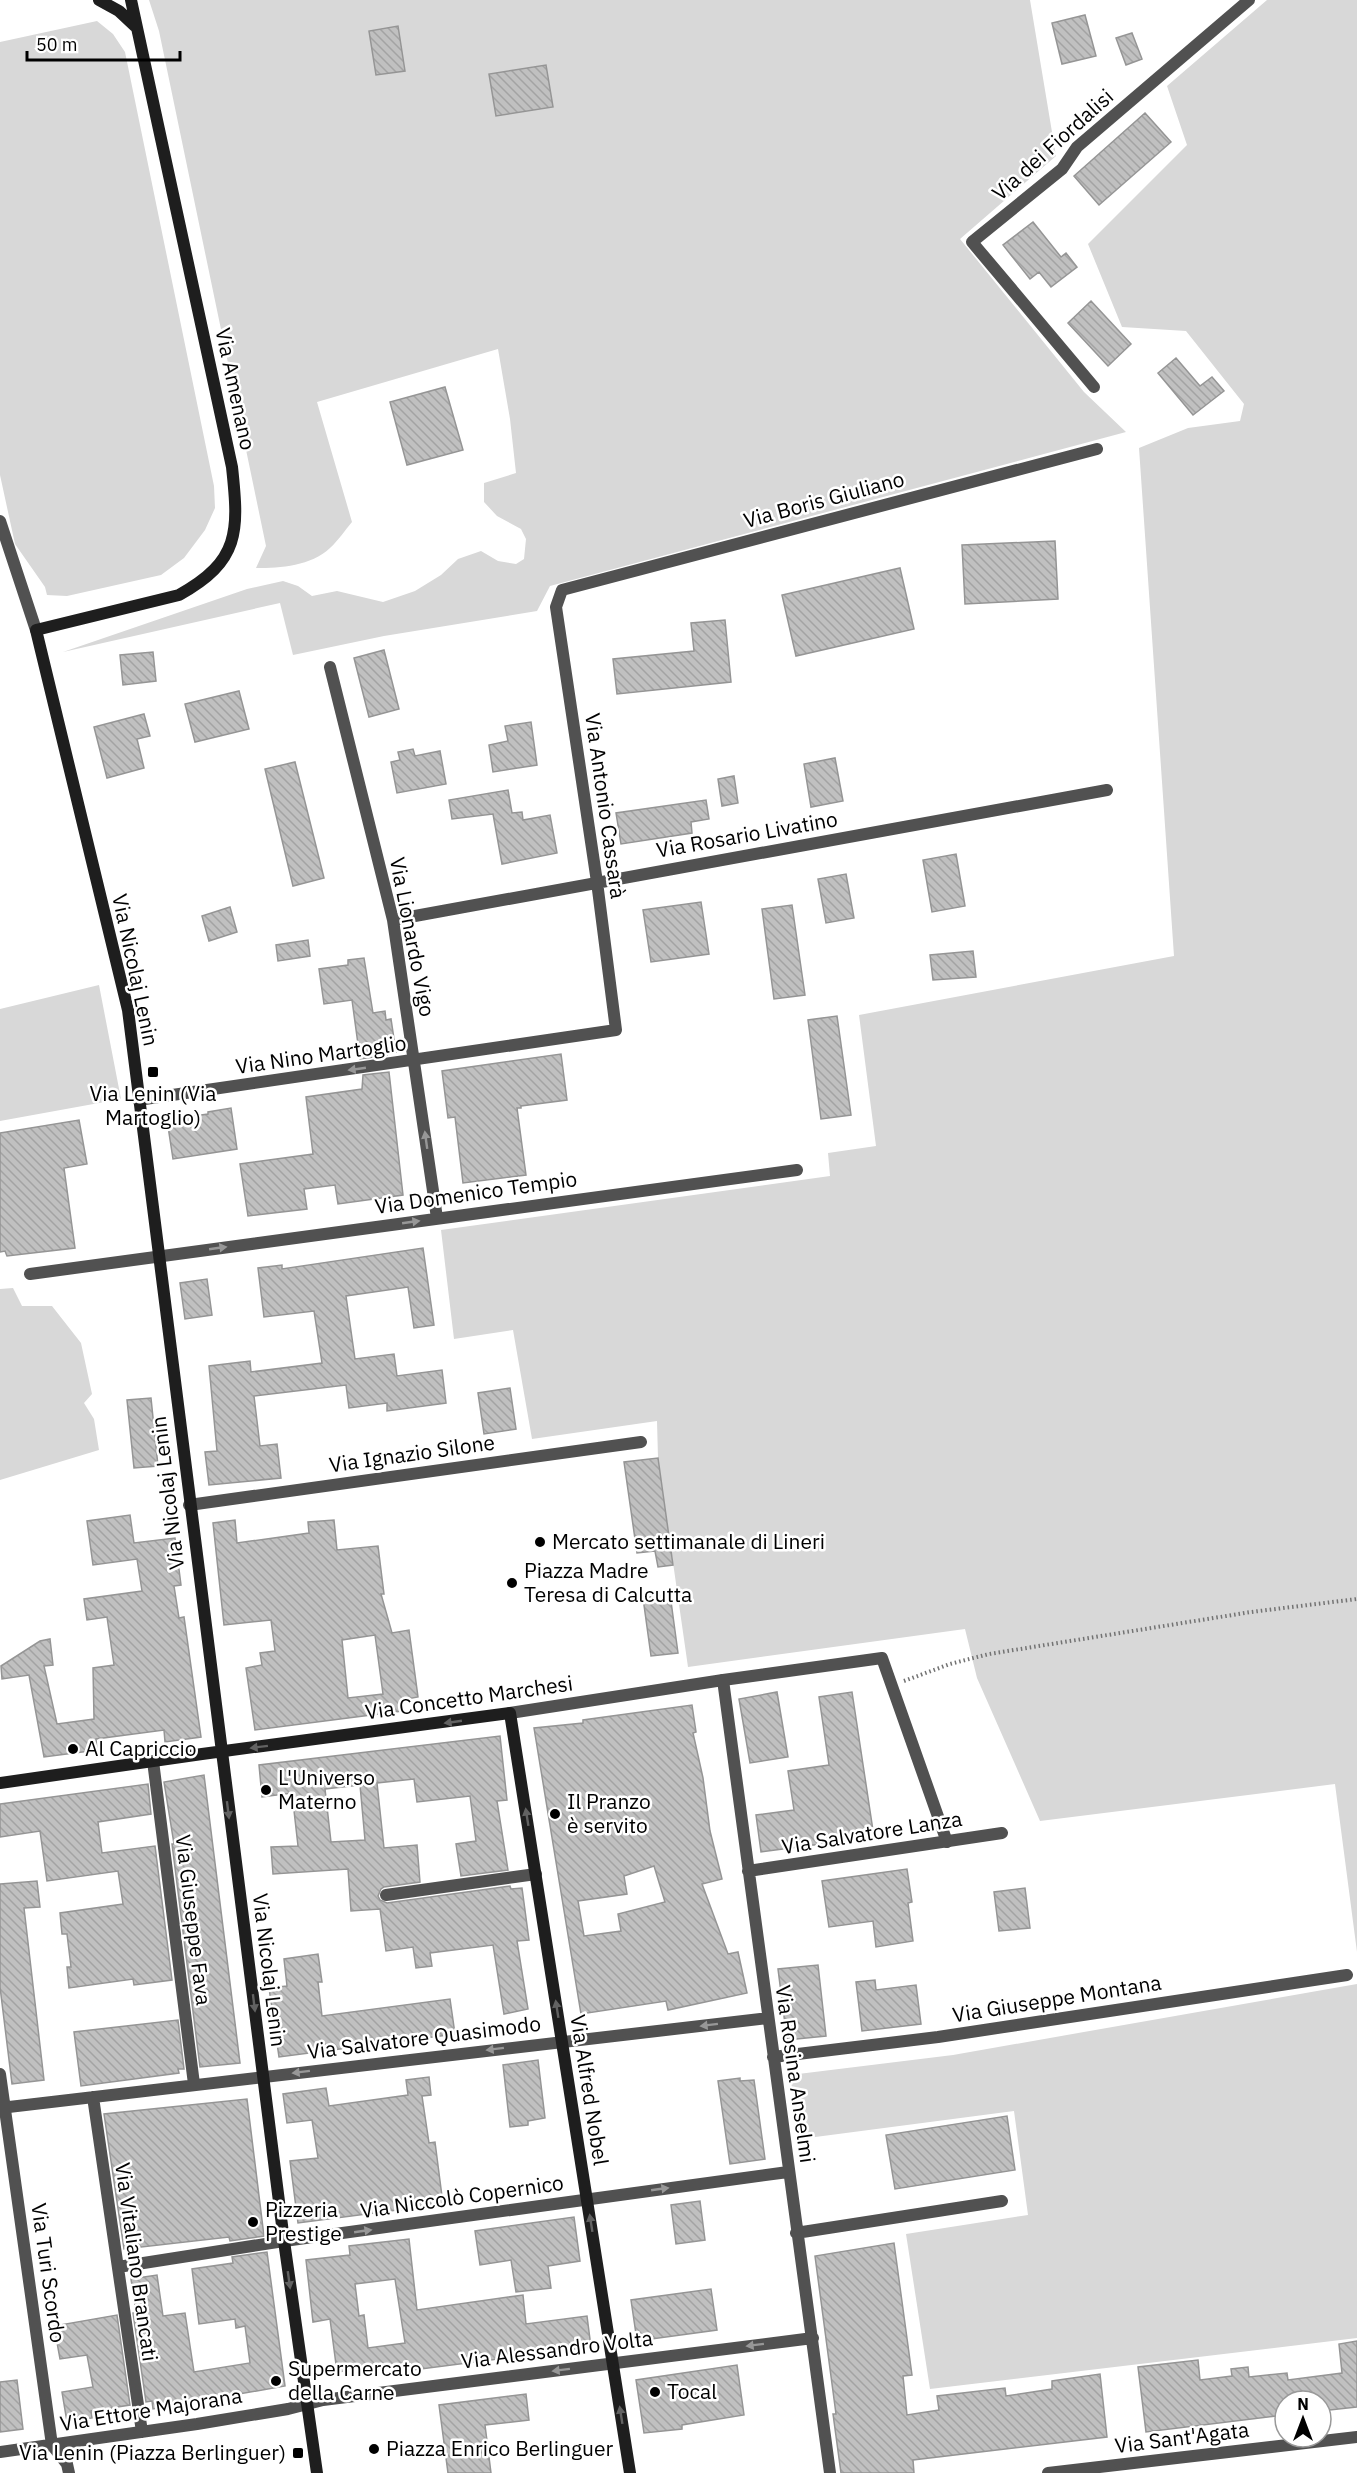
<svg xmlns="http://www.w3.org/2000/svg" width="1357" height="2473" viewBox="0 0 1357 2473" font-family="'IBM Plex Sans',sans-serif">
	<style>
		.green { fill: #d8d8d8 }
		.building { fill: url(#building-back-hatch); stroke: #959595; stroke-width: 1.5; fill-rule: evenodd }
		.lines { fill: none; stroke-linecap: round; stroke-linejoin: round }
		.path { stroke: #737373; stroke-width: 4; stroke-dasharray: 1.5 3; stroke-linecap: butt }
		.lane { stroke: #515151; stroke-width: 12 }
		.street { stroke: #515151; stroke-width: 12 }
		.secondary { stroke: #1e1e1e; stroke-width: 12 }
		.oneway { fill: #979797 }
		.oneway2 { fill: #626262 }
		.poi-dot { fill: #000; stroke: #fff; stroke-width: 2 }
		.labels { text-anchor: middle; stroke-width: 5; stroke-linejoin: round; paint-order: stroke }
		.street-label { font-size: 21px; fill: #000; stroke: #fff }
		.poi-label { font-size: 21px; fill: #000; stroke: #fff; text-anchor: start }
	</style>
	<defs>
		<pattern id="building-back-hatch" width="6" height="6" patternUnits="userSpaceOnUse" patternTransform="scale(1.5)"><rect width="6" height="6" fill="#c0c0c0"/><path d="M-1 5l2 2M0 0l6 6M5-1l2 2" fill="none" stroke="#a3a3a3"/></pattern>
	</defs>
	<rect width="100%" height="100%" fill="#fff"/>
	<path class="green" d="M 149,0 L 1030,0 L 1056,156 L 960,239 L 1084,392 L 1126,432 L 550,586 L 537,611 L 384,636 L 293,655 L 280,603 L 63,652 L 247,589 L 283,581 L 298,586 L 312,596 L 337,591 L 383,602 L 415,591 L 441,575 L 458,559 L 481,551 L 498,561 L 516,564 L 524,559 L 526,539 L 521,529 L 497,516 L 484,502 L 484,483 L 516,473 L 510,419 L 498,349 L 317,402 L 352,522 C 345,530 338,541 330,548 C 311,566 281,568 256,568 L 266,546 L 159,31 Z
		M 1267,0 L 1357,0 L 1357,1952 L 1335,1784 L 1040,1821 L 977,1678 L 965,1629 L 688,1667 L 658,1458 L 657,1421 L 532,1439 L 513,1330 L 454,1339 L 441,1230 L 830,1176 L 828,1153 L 876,1146 L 859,1015 L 1174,956 L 1139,448 L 1188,428 L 1240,421 L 1244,404 L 1186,331 L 1122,327 L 1088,244 L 1187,145 L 1167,86 Z
		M 97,21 L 113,34 L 125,52 L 214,486 L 215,508 L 205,530 L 184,558 L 161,575 L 67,596 L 47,595 L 45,587 L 15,544 L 0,475 L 0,42 Z
		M 99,985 L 121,1099 L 0,1121 L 0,1009 Z
		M 13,1288 L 22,1306 L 52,1306 L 81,1343 L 92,1394 L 84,1403 L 94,1419 L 99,1450 L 0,1480 L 0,1289 Z
		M 1357,1984 L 1357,2338 L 930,2389 L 906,2234 L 1028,2215 L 1014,2111 L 800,2139 L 790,2075 L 953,2055 Z"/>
	<path class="building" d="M 1085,15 L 1096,56 L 1062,64 L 1052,23 Z
		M 398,26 L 405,71 L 376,75 L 369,31 Z
		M 1132,33 L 1142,59 L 1126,65 L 1116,38 Z
		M 546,65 L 553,107 L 496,116 L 489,74 Z
		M 1145,113 L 1171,142 L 1099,205 L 1074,176 Z
		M 1033,222 L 1061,257 L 1066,253 L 1077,267 L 1051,287 L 1039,272 L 1030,279 L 1003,245 Z
		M 1091,301 L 1131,344 L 1108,366 L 1068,323 Z
		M 1176,358 L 1200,386 L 1212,377 L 1224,391 L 1193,415 L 1158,373 Z
		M 445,387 L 463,450 L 407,465 L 390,402 Z
		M 1055,541 L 1058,599 L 965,604 L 962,545 Z
		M 900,568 L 914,629 L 796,656 L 782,595 Z
		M 725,620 L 731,682 L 617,694 L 613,659 L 694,651 L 691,623 Z
		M 384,650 L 399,709 L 369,717 L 354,658 Z
		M 153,652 L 156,681 L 123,685 L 120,655 Z
		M 239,691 L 249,729 L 195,742 L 185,704 Z
		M 144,714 L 150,736 L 137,739 L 144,768 L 107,778 L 94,727 Z
		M 531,722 L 537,765 L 493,772 L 489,745 L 508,741 L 505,726 Z
		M 413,749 L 415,756 L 440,751 L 446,784 L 397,793 L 391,762 L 400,760 L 398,752 Z
		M 835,758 L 843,801 L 811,807 L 804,764 Z
		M 295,762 L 324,878 L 293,886 L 265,769 Z
		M 734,776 L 738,803 L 722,806 L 718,779 Z
		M 508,790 L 512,813 L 522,812 L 523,820 L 550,815 L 557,853 L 502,864 L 493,814 L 452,819 L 449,800 Z
		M 706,800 L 709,819 L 691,822 L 692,833 L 621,844 L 616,813 Z
		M 956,854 L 965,906 L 932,912 L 923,860 Z
		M 846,874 L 854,918 L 826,923 L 818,879 Z
		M 701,902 L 709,954 L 651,962 L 643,910 Z
		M 792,905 L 805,995 L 774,999 L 762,909 Z
		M 230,907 L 237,932 L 209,941 L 202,916 Z
		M 308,940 L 310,956 L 278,961 L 276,945 Z
		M 973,951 L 976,977 L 933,980 L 930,955 Z
		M 364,958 L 373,1013 L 385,1011 L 386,1020 L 391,1019 L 396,1052 L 387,1053 L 387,1055 L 360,1059 L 352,1000 L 324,1004 L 319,969 L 348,965 L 348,960 Z
		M 837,1016 L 851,1115 L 821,1119 L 808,1020 Z
		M 561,1054 L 567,1100 L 521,1106 L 521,1108 L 517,1108 L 526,1175 L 463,1183 L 455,1117 L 448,1118 L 442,1071 Z
		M 389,1072 L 403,1195 L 338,1204 L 335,1185 L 304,1189 L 307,1209 L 248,1216 L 240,1164 L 313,1154 L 306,1097 L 362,1089 L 363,1075 Z
		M 231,1108 L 237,1149 L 173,1159 L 167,1120 L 208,1114 L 208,1112 Z
		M 79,1120 L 87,1164 L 64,1168 L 75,1248 L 7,1256 L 5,1251 L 0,1252 L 0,1133 Z
		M 423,1248 L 434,1325 L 414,1328 L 408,1287 L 346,1296 L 355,1359 L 394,1354 L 397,1376 L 442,1370 L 446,1403 L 387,1411 L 387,1403 L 349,1408 L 346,1385 L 254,1396 L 260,1446 L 277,1444 L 281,1478 L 209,1485 L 205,1452 L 217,1451 L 209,1366 L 250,1361 L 251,1372 L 322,1363 L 314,1311 L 264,1317 L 258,1268 L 282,1265 L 282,1269 Z
		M 207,1279 L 212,1315 L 185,1319 L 180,1283 Z
		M 510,1388 L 516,1429 L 484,1434 L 478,1393 Z
		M 151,1398 L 158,1466 L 134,1468 L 127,1400 Z
		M 658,1458 L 673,1565 L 658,1567 L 655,1551 L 637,1553 L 624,1462 Z
		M 130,1515 L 134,1543 L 175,1538 L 181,1585 L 174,1586 L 179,1618 L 184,1617 L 201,1737 L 165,1742 L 164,1730 L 96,1739 L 97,1750 L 44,1757 L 29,1675 L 2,1679 L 1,1666 L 40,1641 L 50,1639 L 53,1665 L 44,1666 L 57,1724 L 94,1719 L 93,1668 L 114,1665 L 107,1617 L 87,1620 L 84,1599 L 142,1591 L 137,1559 L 93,1565 L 87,1521 Z
		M 235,1520 L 237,1543 L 309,1533 L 308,1522 L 334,1520 L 337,1550 L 378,1546 L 384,1594 L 381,1594 L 392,1633 L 409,1630 L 418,1697 L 401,1700 L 402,1711 L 255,1730 L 246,1668 L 262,1665 L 260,1653 L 275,1651 L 271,1620 L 224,1625 L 213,1523 ZM 375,1635 L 383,1694 L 348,1698 L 342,1640 Z
		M 670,1594 L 678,1653 L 651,1656 L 643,1598 Z
		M 777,1692 L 788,1757 L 750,1763 L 739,1699 Z
		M 852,1692 L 874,1837 L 761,1852 L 756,1815 L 794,1810 L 788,1771 L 829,1765 L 819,1697 Z
		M 692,1705 L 696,1732 L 693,1733 L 703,1778 L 710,1831 L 722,1879 L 702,1884 L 728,1954 L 738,1952 L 747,1993 L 668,2010 L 666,2001 L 581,2014 L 534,1728 L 583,1723 L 583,1720 ZM 654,1866 L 665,1902 L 618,1914 L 621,1931 L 584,1936 L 578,1901 L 627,1894 L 624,1876 Z
		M 500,1736 L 507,1800 L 497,1801 L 508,1870 L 461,1876 L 456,1844 L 476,1841 L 470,1796 L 417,1802 L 414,1779 L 377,1783 L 384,1848 L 417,1845 L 420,1882 L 384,1887 L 381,1889 L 378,1896 L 380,1900 L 387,1903 L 510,1886 L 511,1889 L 522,1888 L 529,1940 L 517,1941 L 528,2009 L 504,2014 L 493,1945 L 430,1953 L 432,1966 L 416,1968 L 413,1947 L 386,1951 L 380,1909 L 351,1911 L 348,1869 L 273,1874 L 271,1847 L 298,1846 L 292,1793 L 262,1797 L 259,1765 ZM 360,1785 L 365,1840 L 331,1842 L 325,1789 Z
		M 204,1775 L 240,2063 L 200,2067 L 172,1844 L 174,1844 L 164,1782 Z
		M 148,1784 L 151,1814 L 98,1822 L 102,1853 L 155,1846 L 172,1980 L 134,1985 L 133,1979 L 69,1988 L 67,1967 L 71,1967 L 67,1934 L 62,1934 L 60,1913 L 123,1904 L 118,1871 L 47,1881 L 40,1831 L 0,1837 L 0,1804 Z
		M 907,1869 L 912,1902 L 908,1903 L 913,1941 L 876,1947 L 873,1921 L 829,1927 L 822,1881 Z
		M 37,1881 L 40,1907 L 24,1908 L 44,2080 L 12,2084 L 0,1987 L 0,1884 Z
		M 1025,1888 L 1030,1928 L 999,1931 L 994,1892 Z
		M 318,1954 L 322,1982 L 318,1982 L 322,2016 L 450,1999 L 455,2034 L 279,2057 L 269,1988 L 287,1986 L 284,1959 Z
		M 818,1965 L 826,2036 L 787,2040 L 778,1969 Z
		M 875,1980 L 876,1990 L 916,1985 L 921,2024 L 862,2031 L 856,1982 Z
		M 178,2020 L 184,2069 L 178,2069 L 179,2073 L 81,2086 L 74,2032 Z
		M 538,2060 L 545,2118 L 528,2121 L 528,2125 L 510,2127 L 503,2065 Z
		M 429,2077 L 431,2095 L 422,2096 L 429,2143 L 435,2142 L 443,2204 L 298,2223 L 290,2161 L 318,2158 L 312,2120 L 287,2123 L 283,2094 L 326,2088 L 329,2106 L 408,2095 L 406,2080 Z
		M 740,2078 L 740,2081 L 754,2080 L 765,2159 L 730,2164 L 718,2081 Z
		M 247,2099 L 264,2236 L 230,2241 L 229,2237 L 124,2249 L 104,2114 Z
		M 1007,2116 L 1015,2170 L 895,2189 L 886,2135 Z
		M 700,2201 L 705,2240 L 676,2244 L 671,2205 Z
		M 574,2217 L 580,2261 L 548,2266 L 551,2288 L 516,2292 L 511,2260 L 480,2265 L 475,2231 Z
		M 409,2239 L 417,2310 L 523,2295 L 526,2324 L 587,2316 L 591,2347 L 390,2373 L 389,2366 L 337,2372 L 330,2319 L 313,2322 L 306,2260 L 350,2255 L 349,2246 ZM 395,2279 L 405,2343 L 368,2348 L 364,2315 L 359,2316 L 355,2284 Z
		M 894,2243 L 912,2375 L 903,2376 L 907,2415 L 939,2410 L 937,2396 L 1005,2388 L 1006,2396 L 1052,2389 L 1052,2381 L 1100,2374 L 1107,2437 L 913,2460 L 914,2473 L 841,2473 L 833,2414 L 836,2414 L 815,2256 Z
		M 267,2252 L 285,2386 L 153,2409 L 152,2401 L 146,2402 L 133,2313 L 136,2312 L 131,2279 L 157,2275 L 163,2316 L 185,2313 L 194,2372 L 250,2363 L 245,2326 L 236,2328 L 235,2319 L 199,2324 L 192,2269 L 233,2263 L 232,2257 Z
		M 711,2289 L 717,2330 L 637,2341 L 631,2300 Z
		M 117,2315 L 130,2405 L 91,2411 L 92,2418 L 67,2422 L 62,2392 L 93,2387 L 87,2355 L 60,2359 L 54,2326 Z
		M 1357,2341 L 1357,2407 L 1321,2411 L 1321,2401 L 1285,2401 L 1285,2415 L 1146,2432 L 1138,2367 L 1198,2360 L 1200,2380 L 1232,2376 L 1231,2369 L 1248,2367 L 1249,2377 L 1287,2373 L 1288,2380 L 1342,2373 L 1339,2344 Z
		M 737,2365 L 744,2415 L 682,2425 L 682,2429 L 644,2433 L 636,2380 Z
		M 17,2380 L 23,2429 L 0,2432 L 0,2382 Z
		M 526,2394 L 529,2420 L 485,2425 L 491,2473 L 448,2473 L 439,2405 Z"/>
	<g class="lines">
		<path class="path" d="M 904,1681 L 950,1664 L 989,1654 L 1251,1612 L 1357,1599"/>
		<path class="lane" d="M 723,1680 L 882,1658 L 947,1842"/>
		<path class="street" d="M 1094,387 L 972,242 L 1062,169 L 1077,147 L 1249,0
			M 0,521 L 36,630
			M 330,667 L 393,920 L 437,1218
			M 393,920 L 1107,790
			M 138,1100 L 616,1030 L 597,882 L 556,607 L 562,590 L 1097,449
			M 30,1274 L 797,1170
			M 189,1505 L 641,1442
			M 510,1713 L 723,1680 L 830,2473
			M 153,1761 L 194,2084
			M 748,1871 L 1002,1833
			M 386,1895 L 536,1874
			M 773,2057 L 938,2037 L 1347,1975
			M 0,2074 L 52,2445 L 67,2464 L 69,2473
			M 93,2097 L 142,2432
			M 0,2108 L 768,2018
			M 796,2233 L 1002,2201
			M 118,2267 L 284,2241 L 788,2172
			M 0,2452 L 197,2424 L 288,2409 L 323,2400 L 813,2338
			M 1048,2473 L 1357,2437"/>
		<path class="secondary" d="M 99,0 L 119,11 L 135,26
			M 131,0 L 232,467 C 239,532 240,561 179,595 L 36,630 L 128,1010 L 284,2241 L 317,2473
			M 0,1783 L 202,1754 L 510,1713 L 630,2473"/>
	</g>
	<defs><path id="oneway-solid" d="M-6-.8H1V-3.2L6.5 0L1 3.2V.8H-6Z" transform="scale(1.5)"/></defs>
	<g class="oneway">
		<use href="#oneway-solid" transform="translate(357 1069) rotate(172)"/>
		<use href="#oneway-solid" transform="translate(426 1140) rotate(-98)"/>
		<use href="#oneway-solid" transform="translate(411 1222) rotate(-8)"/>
		<use href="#oneway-solid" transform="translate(218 1248) rotate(-8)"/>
		<use href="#oneway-solid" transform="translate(709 2025) rotate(173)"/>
		<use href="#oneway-solid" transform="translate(495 2049) rotate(173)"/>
		<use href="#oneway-solid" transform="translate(301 2072) rotate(173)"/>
		<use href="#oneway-solid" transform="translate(660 2189) rotate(-8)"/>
		<use href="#oneway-solid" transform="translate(363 2231) rotate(-8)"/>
		<use href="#oneway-solid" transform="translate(755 2345) rotate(173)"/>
		<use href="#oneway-solid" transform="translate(561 2370) rotate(173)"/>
	</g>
	<g class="oneway2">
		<use href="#oneway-solid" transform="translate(453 1722) rotate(172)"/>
		<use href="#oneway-solid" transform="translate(259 1747) rotate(173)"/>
		<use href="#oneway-solid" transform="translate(228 1810) rotate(83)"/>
		<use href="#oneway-solid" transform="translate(527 1817) rotate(-99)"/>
		<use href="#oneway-solid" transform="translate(254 2003) rotate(83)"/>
		<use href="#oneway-solid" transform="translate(557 2009) rotate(-99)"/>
		<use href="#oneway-solid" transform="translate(591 2223) rotate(-99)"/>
		<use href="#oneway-solid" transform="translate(289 2280) rotate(82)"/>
		<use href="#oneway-solid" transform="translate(621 2415) rotate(-99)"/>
	</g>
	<g class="poi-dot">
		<rect x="147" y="1066" width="12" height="12" rx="3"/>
		<circle cx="540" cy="1542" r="6"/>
		<circle cx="512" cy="1583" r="6"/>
		<circle cx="73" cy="1749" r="6"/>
		<circle cx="266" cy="1790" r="6"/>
		<circle cx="555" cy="1814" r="6"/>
		<circle cx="253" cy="2222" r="6"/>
		<circle cx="276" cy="2381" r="6"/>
		<circle cx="655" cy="2392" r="6"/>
		<circle cx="374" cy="2449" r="6"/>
		<rect x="292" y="2447" width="12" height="12" rx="3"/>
	</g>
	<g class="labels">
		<g class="street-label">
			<text transform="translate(1053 145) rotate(-42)" y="7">Via dei Fiordalisi</text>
			<text transform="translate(235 389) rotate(78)" y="7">Via Amenano</text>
			<text transform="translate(824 500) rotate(-15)" y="7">Via Boris Giuliano</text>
			<text transform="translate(605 806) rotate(82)" y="7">Via Antonio Cassarà</text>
			<text transform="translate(747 835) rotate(-10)" y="7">Via Rosario Livatino</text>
			<text transform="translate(412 937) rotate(79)" y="7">Via Lionardo Vigo</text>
			<text transform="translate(135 970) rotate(78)" y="7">Via Nicolaj Lenin</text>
			<text transform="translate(321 1055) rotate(-8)" y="7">Via Nino Martoglio</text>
			<text transform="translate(476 1193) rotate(-8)" y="7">Via Domenico Tempio</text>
			<text transform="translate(412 1454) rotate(-8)" y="7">Via Ignazio Silone</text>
			<text transform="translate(168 1493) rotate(-97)" y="7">Via Nicolaj Lenin</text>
			<text transform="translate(469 1698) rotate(-8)" y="7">Via Concetto Marchesi</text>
			<text transform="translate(872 1833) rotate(-9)" y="7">Via Salvatore Lanza</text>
			<text transform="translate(193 1920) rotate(83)" y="7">Via Giuseppe Fava</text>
			<text transform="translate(269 1970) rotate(83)" y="7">Via Nicolaj Lenin</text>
			<text transform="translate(1057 1999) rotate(-9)" y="7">Via Giuseppe Montana</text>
			<text transform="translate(424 2038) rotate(-7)" y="7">Via Salvatore Quasimodo</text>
			<text transform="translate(795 2074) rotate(82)" y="7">Via Rosina Anselmi</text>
			<text transform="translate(589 2090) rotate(81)" y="7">Via Alfred Nobel</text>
			<text transform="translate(462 2197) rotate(-8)" y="7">Via Niccolò Copernico</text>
			<text transform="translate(136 2262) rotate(82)" y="7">Via Vitaliano Brancati</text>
			<text transform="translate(48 2273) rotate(82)" y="7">Via Turi Scordo</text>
			<text transform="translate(557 2350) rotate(-7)" y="7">Via Alessandro Volta</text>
			<text transform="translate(151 2410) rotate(-9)" y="7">Via Ettore Majorana</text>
			<text transform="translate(1182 2438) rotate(-7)" y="7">Via Sant'Agata</text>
		</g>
		<g class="poi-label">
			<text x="153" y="1101" text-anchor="middle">Via Lenin (Via<tspan x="153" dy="24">Martoglio)</tspan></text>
			<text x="552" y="1549">Mercato settimanale di Lineri</text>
			<text x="524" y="1578">Piazza Madre<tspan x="524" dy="24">Teresa di Calcutta</tspan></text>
			<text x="85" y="1756">Al Capriccio</text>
			<text x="278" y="1785">L'Universo<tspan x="278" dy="24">Materno</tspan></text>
			<text x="567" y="1809">Il Pranzo<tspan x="567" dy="24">è servito</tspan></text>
			<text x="265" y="2217">Pizzeria<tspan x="265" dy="24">Prestige</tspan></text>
			<text x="288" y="2376">Supermercato<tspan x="288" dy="24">della Carne</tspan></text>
			<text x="667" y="2399">Tocal</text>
			<text x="386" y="2456">Piazza Enrico Berlinguer</text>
			<text x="286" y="2460" text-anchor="end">Via Lenin (Piazza Berlinguer)</text>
		</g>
	</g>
	<g transform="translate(1303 2419)"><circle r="28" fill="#ffffff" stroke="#999999" stroke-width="1.5"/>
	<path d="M0-4.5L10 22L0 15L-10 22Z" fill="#000000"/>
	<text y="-9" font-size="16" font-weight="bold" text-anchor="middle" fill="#000000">N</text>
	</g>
	<path d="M27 51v9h153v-9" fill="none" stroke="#000000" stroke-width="3"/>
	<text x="36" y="51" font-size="18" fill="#000000" stroke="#ffffff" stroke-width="4.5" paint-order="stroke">50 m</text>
</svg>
